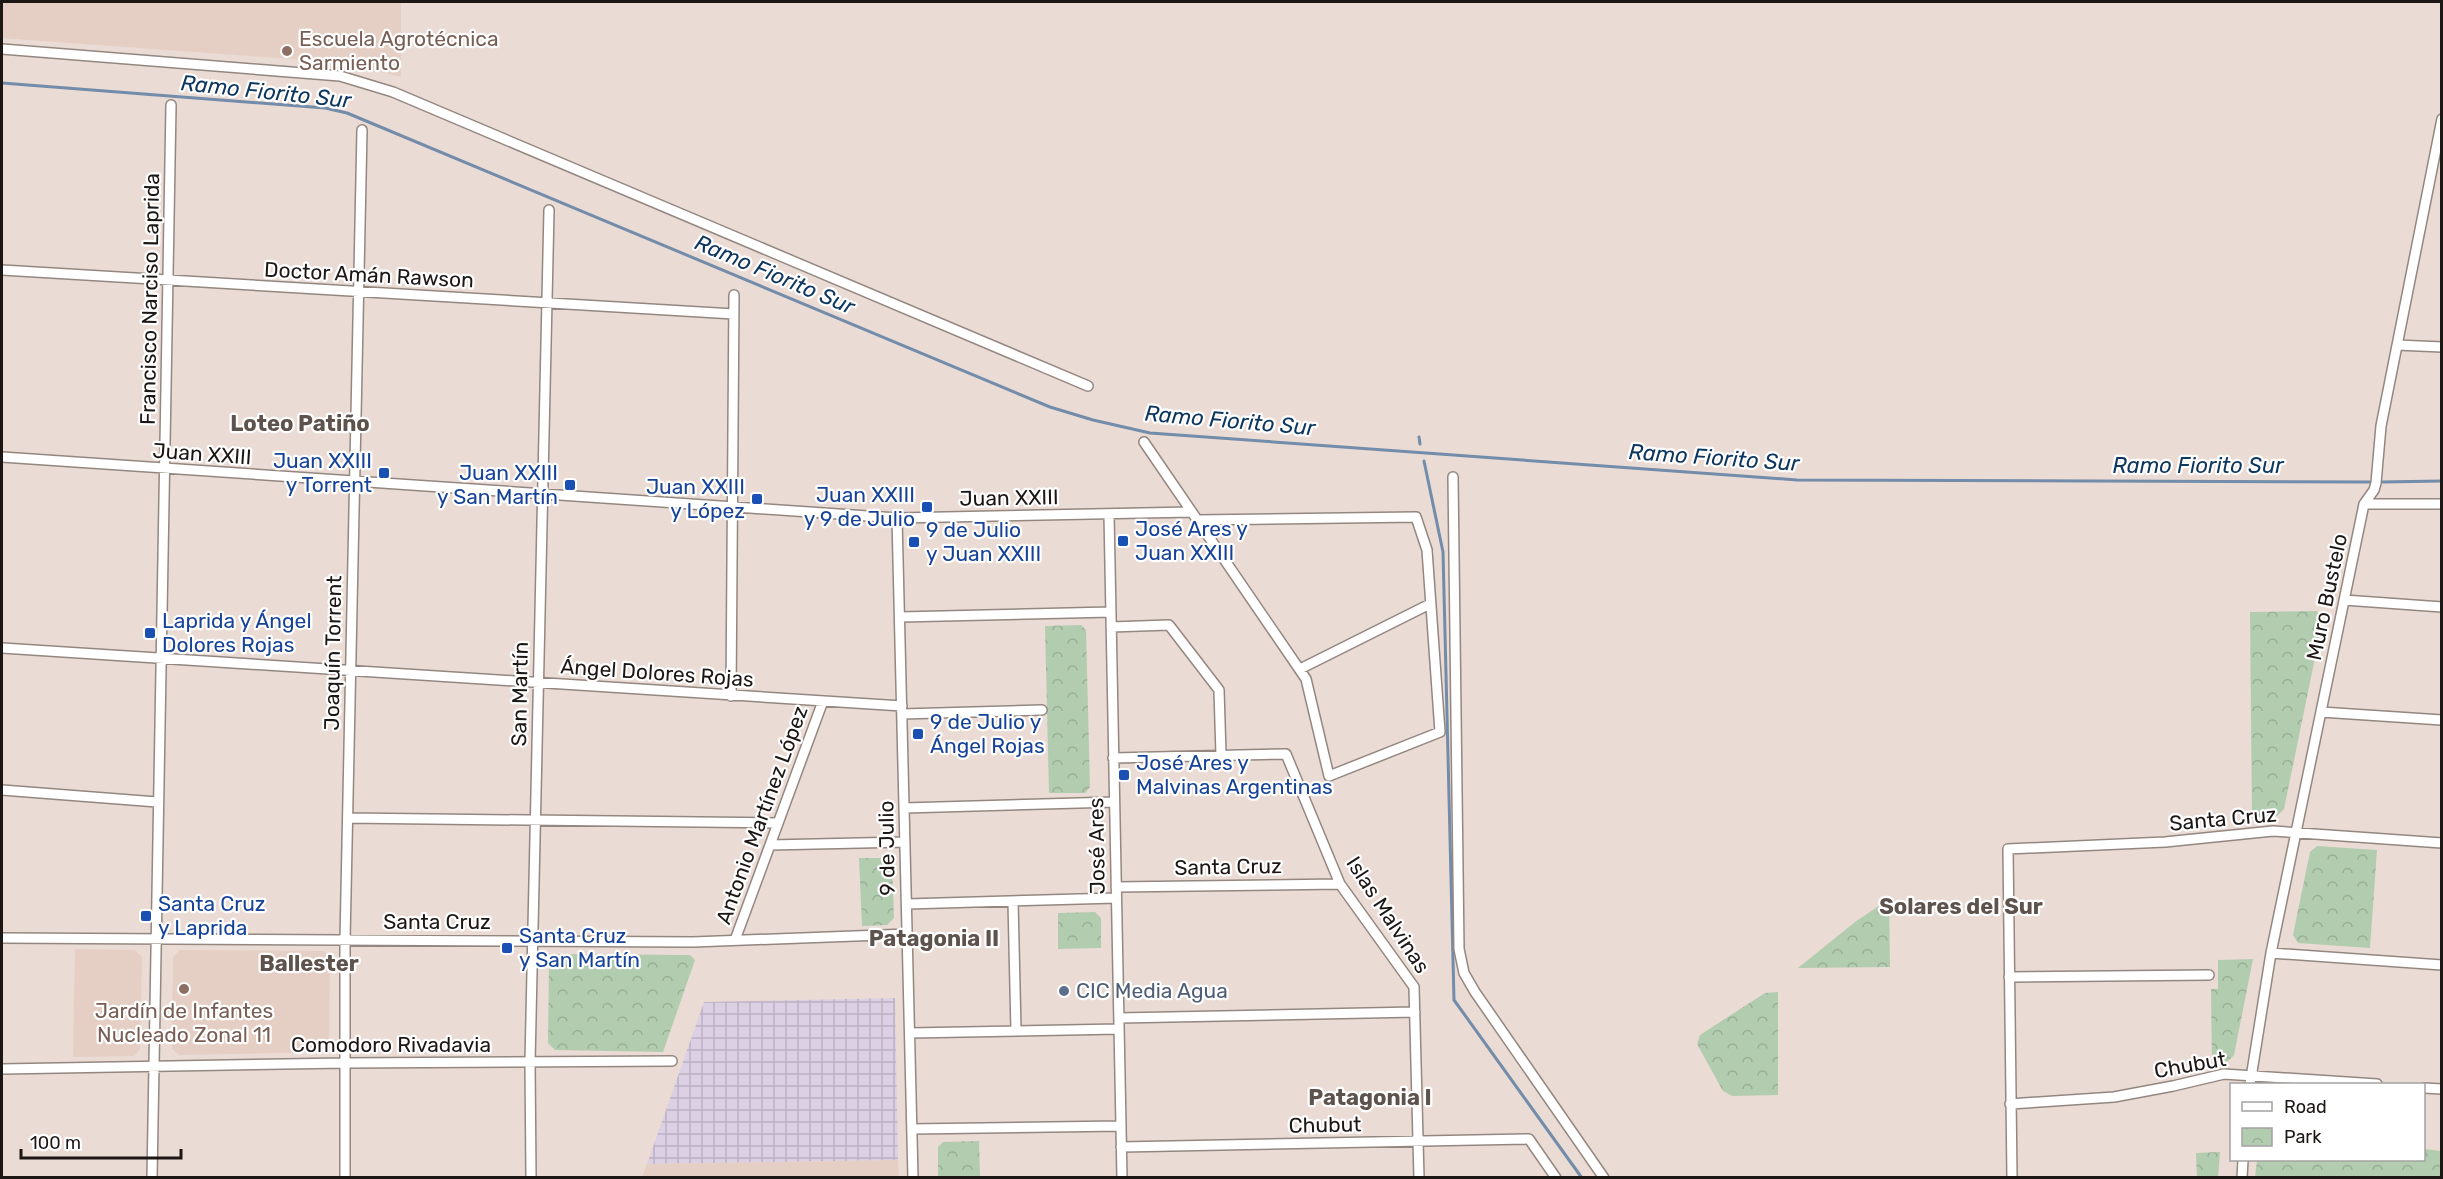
<svg xmlns="http://www.w3.org/2000/svg" width="2443" height="1179" viewBox="0 0 2443 1179" font-family="Rubik,sans-serif">
	<style>
		.industrial { fill: url(#industrial-grid) }
		.built { fill: #e5cfc4 }
		.park { fill: url(#park-crowns) }
		.lines { fill: none; stroke-linecap: round; stroke-linejoin: round }
		.stream { stroke: #728caa; stroke-width: 3 }
		.street-casing { stroke: #948780; stroke-width: 12 }
		.street { stroke: #fff; stroke-width: 9 }
		.education-dot { fill: #8d6e63; stroke: #fff; stroke-width: 2 }
		.transit-dot { fill: #1a4fb4; stroke: #fff; stroke-width: 2 }
		.service-dot { fill: #5c6f8a; stroke: #fff; stroke-width: 2 }
		.labels { text-anchor: middle; stroke-width: 4.5; stroke-linejoin: round; paint-order: stroke }
		.education-label { font-size: 21px; fill: #785e54; stroke: #fff; text-anchor: start }
		.street-label { font-size: 21px; fill: #1c1715; stroke: #fff }
		.transit-label { font-size: 21px; fill: #164399; stroke: #fff; text-anchor: start }
		.service-label { font-size: 21px; fill: #4e5e75; stroke: #fff; text-anchor: start }
		.water-label { font-size: 22px; font-style: italic; fill: #0e3760; stroke: #fff }
		.neighbourhood-label { font-size: 22px; font-weight: bold; fill: #5e524c; stroke: #fff }
	</style>
	<defs>
		<pattern id="industrial-grid" width="8" height="8" patternUnits="userSpaceOnUse" patternTransform="scale(1.5)"><rect width="8" height="8" fill="#dcd0e4"/><path d="M0 4h8M4 0v8" fill="none" stroke="#bcb2c3"/></pattern>
		<pattern id="park-crowns" width="20" height="18" patternUnits="userSpaceOnUse" patternTransform="scale(1.5)"><rect width="20" height="18" fill="#b2ccb0"/><path d="M2 6a3 3 0 1 1 6 0M12 15a3 3 0 1 1 6 0" fill="none" stroke="#98ae96"/></pattern>
	</defs>
	<rect width="100%" height="100%" fill="#eadbd4"/>
	<path class="industrial" d="M 895,998 L 898,1160 L 647,1164 L 704,1002 Z"/>
	<path class="built" d="M 2,2 L 401,2 L 401,77 L 345,63 L 2,38 Z
		M 75,949 L 135,950 L 142,957 L 140,1049 L 134,1056 L 73,1057 Z
		M 180,950 L 324,951 L 330,959 L 329,1045 L 323,1052 L 179,1055 L 172,1049 L 173,957 Z
		M 898,1160 L 899,1177 L 642,1177 L 647,1164 Z"/>
	<path class="park" d="M 2317,611 L 2323,619 L 2284,809 L 2277,816 L 2252,818 L 2250,612 Z
		M 1081,625 L 1086,630 L 1090,787 L 1085,793 L 1049,793 L 1045,626 Z
		M 2317,846 L 2377,850 L 2370,948 L 2298,943 L 2293,935 L 2310,852 Z
		M 859,858 L 886,858 L 892,865 L 894,918 L 887,925 L 862,926 Z
		M 1889,899 L 1890,967 L 1798,968 L 1855,922 Z
		M 1095,912 L 1101,918 L 1101,948 L 1058,949 L 1058,913 Z
		M 556,954 L 690,955 L 695,960 L 663,1052 L 555,1050 L 548,1043 L 549,961 Z
		M 2253,959 L 2234,1055 L 2228,1061 L 2212,1065 L 2211,989 L 2218,989 L 2218,960 Z
		M 1778,992 L 1778,1095 L 1732,1096 L 1723,1091 L 1697,1044 L 1700,1035 L 1765,993 Z
		M 979,1141 L 980,1177 L 938,1177 L 938,1147 L 943,1142 Z
		M 2424,1149 L 2441,1151 L 2441,1177 L 2255,1177 L 2257,1160 L 2424,1160 Z
		M 2220,1152 L 2218,1177 L 2197,1177 L 2196,1153 Z"/>
	<g class="lines">
		<path class="stream" d="M 2,83 L 325,108 L 347,113 L 1050,407 L 1093,420 L 1150,433 L 1797,480 L 2373,482
			M 1419,437 L 1420,444
			M 1424,461 L 1443,552 L 1454,1000 L 1582,1178
			M 2381,482 L 2442,481"/>
		<g class="street-casing">
			<path id="street" d="M 2,49 L 340,76 L 393,92 L 1088,386
				M 2,270 L 734,314
				M 2397,345 L 2442,347
				M 1144,442 L 1306,679 L 1329,776 L 1440,732 L 1427,550 L 1416,517 L 1197,520
				M 2,457 L 897,518 L 1192,512
				M 1453,477 L 1459,949 L 1464,973 L 1475,992 L 1604,1178
				M 2364,504 L 2442,504
				M 1109,514 L 1122,1178
				M 897,518 L 913,1178
				M 2344,600 L 2442,607
				M 900,617 L 1111,612
				M 1111,627 L 1169,625 L 1219,690 L 1221,755
				M 2,648 L 902,706
				M 1300,669 L 1430,604
				M 731,696 L 734,295
				M 2321,712 L 2442,720
				M 902,714 L 1042,710
				M 1113,758 L 1286,754 L 1340,884 L 1414,987 L 1419,1178
				M 2,790 L 157,802
				M 904,808 L 1114,802
				M 348,818 L 778,823
				M 770,845 L 905,842
				M 1116,887 L 1340,884
				M 1013,901 L 1016,1031
				M 907,904 L 1116,898
				M 2,938 L 693,942 L 908,934
				M 735,940 L 823,701
				M 2271,953 L 2442,965
				M 2009,977 L 2209,975
				M 1119,1018 L 1415,1012
				M 910,1033 L 1119,1029
				M 2,1069 L 344,1063 L 672,1061
				M 2250,1084 L 2271,953 L 2364,504 L 2374,490 L 2376,483 L 2381,426 L 2442,119
				M 2424,1088 L 2442,1089
				M 2010,1104 L 2114,1097 L 2173,1086 L 2224,1074 L 2377,1084
				M 912,1129 L 1121,1126
				M 1121,1147 L 1529,1139 L 1556,1178
				M 152,1178 L 171,105
				M 345,1178 L 345,940 L 362,130
				M 531,1178 L 530,1062 L 549,210
				M 2012,1178 L 2008,849 L 2165,842 L 2273,831 L 2442,843
				M 2242,1178 L 2243,1160"/>
		</g>
		<use href="#street" class="street"/>
	</g>
	<g class="education-dot">
		<circle cx="287" cy="51" r="6"/>
		<circle cx="184" cy="989" r="6"/>
	</g>
	<g class="transit-dot">
		<rect x="378" y="467" width="12" height="12" rx="3"/>
		<rect x="564" y="479" width="12" height="12" rx="3"/>
		<rect x="751" y="493" width="12" height="12" rx="3"/>
		<rect x="921" y="501" width="12" height="12" rx="3"/>
		<rect x="1117" y="535" width="12" height="12" rx="3"/>
		<rect x="908" y="536" width="12" height="12" rx="3"/>
		<rect x="144" y="627" width="12" height="12" rx="3"/>
		<rect x="912" y="728" width="12" height="12" rx="3"/>
		<rect x="1118" y="769" width="12" height="12" rx="3"/>
		<rect x="140" y="910" width="12" height="12" rx="3"/>
		<rect x="501" y="942" width="12" height="12" rx="3"/>
	</g>
	<circle class="service-dot" cx="1064" cy="991" r="6"/>
	<g class="labels">
		<g class="education-label">
			<text x="299" y="46">Escuela Agrotécnica<tspan x="299" dy="24">Sarmiento</tspan></text>
			<text x="184" y="1018" text-anchor="middle">Jardín de Infantes<tspan x="184" dy="24">Nucleado Zonal 11</tspan></text>
		</g>
		<g class="street-label">
			<text transform="translate(369 275) rotate(3)" y="7">Doctor Amán Rawson</text>
			<text transform="translate(150 299) rotate(-89)" y="7">Francisco Narciso Laprida</text>
			<text transform="translate(202 454) rotate(4)" y="7">Juan XXIII</text>
			<text transform="translate(1009 498) rotate(-1)" y="7">Juan XXIII</text>
			<text transform="translate(2327 597) rotate(-78)" y="7">Muro Bustelo</text>
			<text transform="translate(333 653) rotate(-89)" y="7">Joaquín Torrent</text>
			<text transform="translate(657 673) rotate(4)" y="7">Ángel Dolores Rojas</text>
			<text transform="translate(520 694) rotate(-89)" y="7">San Martín</text>
			<text transform="translate(762 815) rotate(-70)" y="7">Antonio Martínez López</text>
			<text transform="translate(2223 819) rotate(-5)" y="7">Santa Cruz</text>
			<text transform="translate(1097 846) rotate(-91)" y="7">José Ares</text>
			<text transform="translate(887 848) rotate(-91)" y="7">9 de Julio</text>
			<text transform="translate(1228 867) rotate(-1)" y="7">Santa Cruz</text>
			<text transform="translate(1388 915) rotate(57)" y="7">Islas Malvinas</text>
			<text x="437" y="929">Santa Cruz</text>
			<text x="391" y="1052">Comodoro Rivadavia</text>
			<text transform="translate(2190 1065) rotate(-10)" y="7">Chubut</text>
			<text transform="translate(1325 1125) rotate(-1)" y="7">Chubut</text>
		</g>
		<g class="transit-label">
			<text x="372" y="468" text-anchor="end">Juan XXIII<tspan x="372" dy="24">y Torrent</tspan></text>
			<text x="558" y="480" text-anchor="end">Juan XXIII<tspan x="558" dy="24">y San Martín</tspan></text>
			<text x="745" y="494" text-anchor="end">Juan XXIII<tspan x="745" dy="24">y López</tspan></text>
			<text x="915" y="502" text-anchor="end">Juan XXIII<tspan x="915" dy="24">y 9 de Julio</tspan></text>
			<text x="1135" y="536">José Ares y<tspan x="1135" dy="24">Juan XXIII</tspan></text>
			<text x="926" y="537">9 de Julio<tspan x="926" dy="24">y Juan XXIII</tspan></text>
			<text x="162" y="628">Laprida y Ángel<tspan x="162" dy="24">Dolores Rojas</tspan></text>
			<text x="930" y="729">9 de Julio y<tspan x="930" dy="24">Ángel Rojas</tspan></text>
			<text x="1136" y="770">José Ares y<tspan x="1136" dy="24">Malvinas Argentinas</tspan></text>
			<text x="158" y="911">Santa Cruz<tspan x="158" dy="24">y Laprida</tspan></text>
			<text x="519" y="943">Santa Cruz<tspan x="519" dy="24">y San Martín</tspan></text>
		</g>
		<g class="service-label">
			<text x="1076" y="998">CIC Media Agua</text>
		</g>
		<g class="water-label">
			<text transform="translate(266 91) rotate(6)" y="8">Ramo Fiorito Sur</text>
			<text transform="translate(775 274) rotate(23)" y="8">Ramo Fiorito Sur</text>
			<text transform="translate(1230 420) rotate(5)" y="8">Ramo Fiorito Sur</text>
			<text transform="translate(1714 457) rotate(4)" y="8">Ramo Fiorito Sur</text>
			<text x="2198" y="473">Ramo Fiorito Sur</text>
		</g>
		<g class="neighbourhood-label">
			<text x="300" y="431">Loteo Patiño</text>
			<text x="1961" y="914">Solares del Sur</text>
			<text x="934" y="946">Patagonia II</text>
			<text x="309" y="971">Ballester</text>
			<text x="1370" y="1105">Patagonia I</text>
		</g>
	</g>
	<rect width="2443" height="1179" fill="none" stroke="#1c1715" stroke-width="6"/>
	<rect x="2230" y="1083" width="195" height="78" fill="#ffffff" stroke="#a4a2a1" stroke-width="1.5"/>
	<rect x="2242" y="1102" width="30" height="9" fill="#ffffff" stroke="#a4a2a1" stroke-width="1.5"/>
	<text x="2284" y="1113" font-size="18" fill="#1c1715">Road</text>
	<rect x="2242" y="1128" width="30" height="18" fill="url(#park-crowns)" stroke="#a4a2a1" stroke-width="1.5"/>
	<text x="2284" y="1143" font-size="18" fill="#1c1715">Park</text>
	<path d="M21 1149v9h160v-9" fill="none" stroke="#1c1715" stroke-width="3"/>
	<text x="30" y="1149" font-size="18" fill="#1c1715" stroke="#ffffff" stroke-width="4.5" paint-order="stroke">100 m</text>
</svg>
